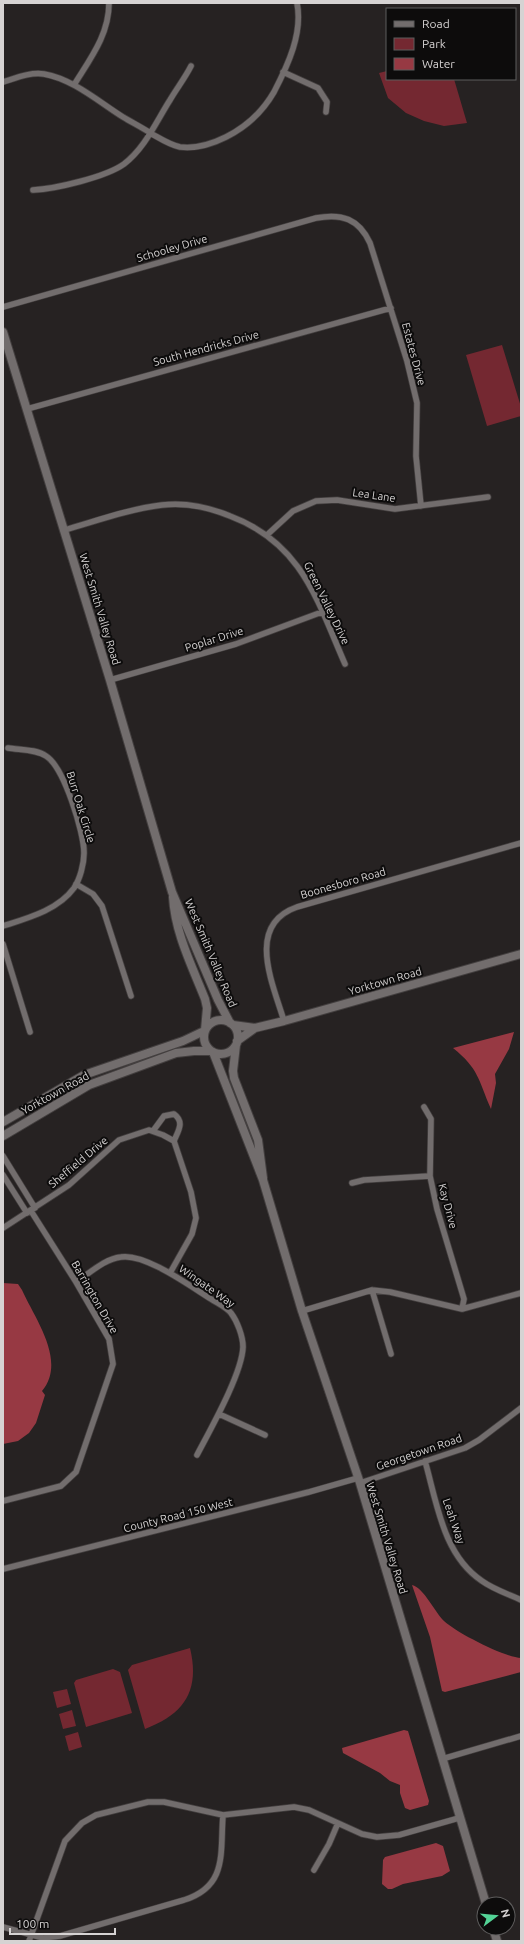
<svg xmlns="http://www.w3.org/2000/svg" width="524" height="1944" viewBox="0 0 524 1944" font-family="Ubuntu,sans-serif">
	<style>
		.green { fill: #742831 }
		.water { fill: #973943 }
		.lines { fill: none; stroke-linecap: round; stroke-linejoin: round }
		.street-casing { stroke: #433f3f; stroke-width: 7 }
		.secondary-casing { stroke: #433f3f; stroke-width: 10 }
		.street { stroke: #726d6d; stroke-width: 5.5 }
		.secondary { stroke: #726d6d; stroke-width: 8 }
		.labels { text-anchor: middle; stroke-width: 4; stroke-linejoin: round; paint-order: stroke }
		.street-label { font-size: 11px; fill: #d6d3d3; stroke: #0d0c0c }
	</style>
	<rect width="100%" height="100%" fill="#262222"/>
	<path class="green" d="M 387,71 L 387,79 L 454,79 L 467,123 L 444,126 L 424,121 L 406,113 L 388,98 L 379,73 Z
		M 502,345 L 521,407 L 521,416 L 487,426 L 466,355 Z
		M 190,1648 C 200,1690 185,1714 145,1729 L 128,1670 L 132,1665 Z
		M 113,1669 L 120,1672 L 132,1713 L 86,1727 L 74,1683 L 76,1680 Z
		M 67,1689 L 71,1704 L 57,1708 L 53,1692 Z
		M 72,1710 L 76,1726 L 63,1729 L 59,1714 Z
		M 78,1732 L 82,1747 L 69,1751 L 65,1736 Z"/>
	<path class="water" d="M 514,1032 L 509,1049 L 495,1074 L 496,1083 L 491,1109 C 478,1079 479,1069 453,1048 Z
		M 3,1283 L 18,1284 L 22,1290 C 35,1319 67,1361 42,1391 L 45,1395 L 36,1423 L 29,1433 L 18,1441 L 3,1444 Z
		M 412,1585 C 424,1588 434,1611 444,1621 C 457,1633 504,1657 521,1658 L 521,1672 L 445,1692 L 442,1691 L 430,1637 Z
		M 404,1730 L 408,1731 L 429,1801 L 428,1805 L 410,1810 L 405,1808 L 400,1793 L 400,1785 L 390,1781 L 380,1773 L 343,1753 L 342,1748 Z
		M 436,1843 L 443,1846 L 450,1871 L 442,1876 L 403,1884 L 392,1889 L 388,1889 L 382,1884 L 383,1860 L 385,1857 Z"/>
	<g class="lines">
		<g class="street-casing">
			<path id="street" d="M 283,72 L 318,88 L 327,102 L 326,112
				M 3,82 C 16,78 30,72 44,74 C 73,79 99,102 123,117 C 133,123 143,128 152,134 C 161,139 170,145 180,147 C 196,149 212,144 226,137 C 246,127 263,111 274,92 C 288,65 303,33 297,3
				M 74,85 C 90,59 109,35 109,3
				M 33,190 C 55,189 106,177 124,164 C 145,148 156,122 170,100 C 177,88 185,78 191,66
				M 3,307 L 316,218 C 342,213 359,219 370,243 L 407,361 L 417,403 L 416,456 L 421,506
				M 27,409 L 391,308
				M 64,530 C 96,521 129,509 162,505 C 186,502 208,507 230,516 C 302,543 317,600 345,664
				M 268,534 L 293,511 L 316,501 L 337,500 L 395,509 L 488,497
				M 110,680 L 236,644 L 322,612
				M 76,884 L 93,894 L 102,906 L 131,996
				M 3,926 C 28,918 58,910 74,888 C 80,879 84,864 84,853 C 84,832 64,767 46,756 C 36,749 20,750 8,748
				M 3,944 L 30,1032
				M 284,1021 C 273,984 245,925 297,907 L 521,843
				M 424,1107 L 431,1119 L 430,1176 L 437,1209 L 464,1299 L 462,1309
				M 153,1131 L 164,1116 L 174,1114 C 185,1122 178,1131 174,1141
				M 3,1156 L 35,1208
				M 3,1175 L 27,1213
				M 352,1183 L 364,1180 L 430,1176
				M 3,1228 L 69,1185 L 119,1140 L 149,1130 L 163,1135 L 174,1141 L 191,1192 L 196,1218 L 192,1234 L 170,1273
				M 76,1282 C 90,1273 104,1259 121,1257 C 145,1253 190,1286 211,1299 C 217,1303 226,1307 231,1313 C 237,1321 243,1336 243,1347 C 242,1374 210,1430 197,1455
				M 372,1290 L 391,1354
				M 302,1311 L 372,1290 L 390,1292 L 462,1309 L 521,1293
				M 219,1414 L 265,1435
				M 425,1461 C 437,1503 443,1555 482,1581 C 493,1589 508,1594 521,1600
				M 360,1483 L 465,1448 L 479,1440 L 521,1408
				M 3,1501 L 61,1486 L 76,1472 L 113,1364 L 109,1339 L 76,1282 L 31,1211
				M 3,1569 L 309,1492 L 358,1478
				M 442,1759 L 521,1736
				M 314,1870 L 329,1844 L 338,1823
				M 3,1927 L 43,1938 L 60,1936 L 184,1900 C 228,1886 220,1853 223,1815
				M 29,1941 L 65,1841 L 82,1823 L 96,1815 L 148,1802 L 164,1802 L 223,1815 L 294,1807 L 309,1810 L 362,1834 L 377,1837 L 399,1835 L 459,1818"/>
		</g>
		<g class="secondary-casing">
			<path id="secondary" d="M 3,332 L 110,680 L 172,892 L 218,1000 L 230,1023
				M 173,897 C 175,933 192,966 205,999 L 207,1008 L 205,1030
				M204 1037a17 17 0 1 1 34 0a17 17 0 1 1-34 0Z
				M 233,1025 L 255,1028 L 284,1021 L 521,954
				M 237,1041 L 255,1028
				M 236,1045 L 233,1071 L 234,1078 L 258,1140 L 263,1178
				M 213,1052 L 263,1180 L 302,1311 L 360,1483 L 486,1904
				M 3,1122 L 84,1075 L 183,1041 L 204,1031
				M 3,1136 L 89,1085 L 176,1053 L 194,1051 L 211,1051
				M 493,1928 L 497,1941"/>
		</g>
		<use href="#street" class="street"/>
		<use href="#secondary" class="secondary"/>
	</g>
	<g class="labels">
		<g class="street-label">
			<text transform="translate(172 248) rotate(-16)" y="4">Schooley Drive</text>
			<text transform="translate(206 348) rotate(-15)" y="4">South Hendricks Drive</text>
			<text transform="translate(414 354) rotate(75)" y="4">Estates Drive</text>
			<text transform="translate(374 495) rotate(8)" y="4">Lea Lane</text>
			<text transform="translate(327 603) rotate(64)" y="4">Green Valley Drive</text>
			<text transform="translate(100 609) rotate(73)" y="4">West Smith Valley Road</text>
			<text transform="translate(214 639) rotate(-17)" y="4">Poplar Drive</text>
			<text transform="translate(81 807) rotate(73)" y="4">Burr Oak Circle</text>
			<text transform="translate(343 883) rotate(-16)" y="4">Boonesboro Road</text>
			<text transform="translate(211 953) rotate(67)" y="4">West Smith Valley Road</text>
			<text transform="translate(385 981) rotate(-16)" y="4">Yorktown Road</text>
			<text transform="translate(55 1093) rotate(-29)" y="4">Yorktown Road</text>
			<text transform="translate(78 1162) rotate(-40)" y="4">Sheffield Drive</text>
			<text transform="translate(448 1206) rotate(75)" y="4">Kay Drive</text>
			<text transform="translate(207 1286) rotate(35)" y="4">Wingate Way</text>
			<text transform="translate(95 1297) rotate(60)" y="4">Barrington Drive</text>
			<text transform="translate(419 1452) rotate(-19)" y="4">Georgetown Road</text>
			<text transform="translate(178 1515) rotate(-14)" y="4">County Road 150 West</text>
			<text transform="translate(454 1521) rotate(71)" y="4">Leah Way</text>
			<text transform="translate(387 1538) rotate(73)" y="4">West Smith Valley Road</text>
		</g>
	</g>
	<rect width="524" height="1944" fill="none" stroke="#d6d3d3" stroke-width="8"/>
	<rect x="386" y="8" width="130" height="72" fill="#0d0c0c" stroke="#5d5c5c"/>
	<rect x="394" y="21" width="20" height="6" fill="#726d6d" stroke="#5d5c5c"/>
	<text x="422" y="28" font-size="12" fill="#d6d3d3">Road</text>
	<rect x="394" y="38" width="20" height="12" fill="#742831" stroke="#5d5c5c"/>
	<text x="422" y="48" font-size="12" fill="#d6d3d3">Park</text>
	<rect x="394" y="58" width="20" height="12" fill="#973943" stroke="#5d5c5c"/>
	<text x="422" y="68" font-size="12" fill="#d6d3d3">Water</text>
	<g transform="translate(496 1916) rotate(74)"><circle r="19" fill="#0d0c0c" stroke="#5d5c5c"/>
	<path d="M0-3L7 15L0 10L-7 15Z" fill="#53d396"/>
	<text y="-6" font-size="11" font-weight="bold" text-anchor="middle" fill="#d6d3d3">N</text>
	</g>
	<path d="M10 1928v6h105v-6" fill="none" stroke="#d6d3d3" stroke-width="2"/>
	<text x="16" y="1928" font-size="12" fill="#d6d3d3" stroke="#0d0c0c" stroke-width="3" paint-order="stroke">100 m</text>
</svg>
